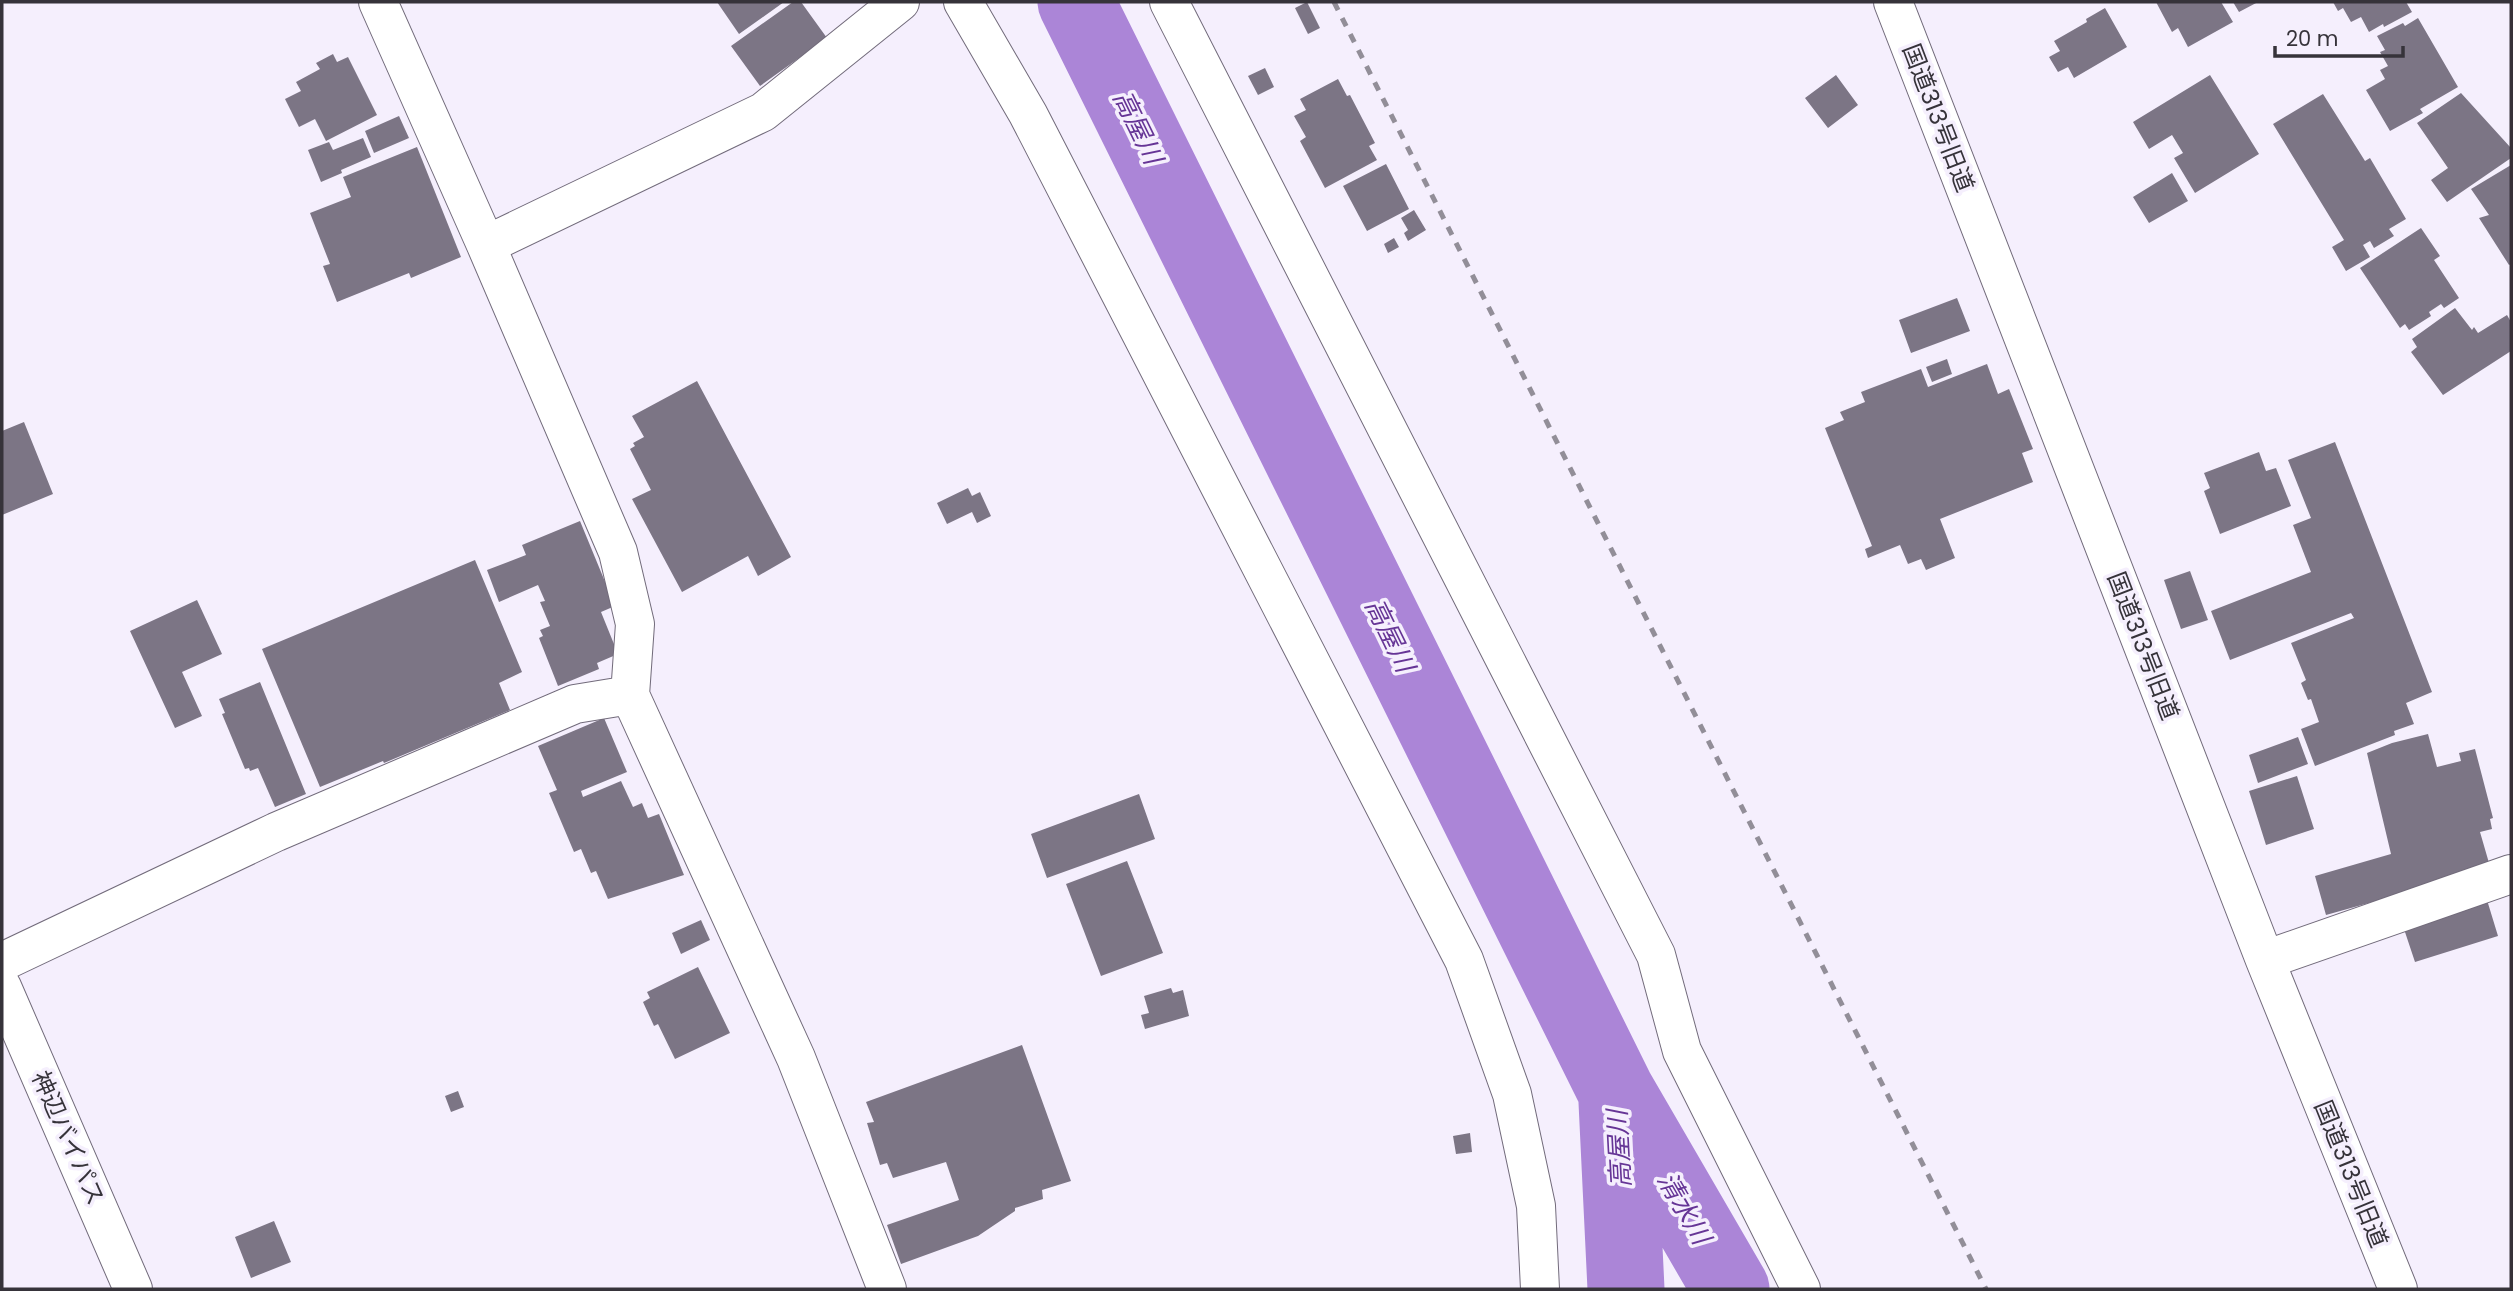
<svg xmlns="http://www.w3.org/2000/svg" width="2513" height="1291" viewBox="0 0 2513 1291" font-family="Poppins,'Noto Sans JP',sans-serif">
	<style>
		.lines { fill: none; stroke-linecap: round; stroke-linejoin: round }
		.river { stroke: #ab85d7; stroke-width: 77 }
		.building { fill: #7c7585 }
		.minor-casing { stroke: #726b7b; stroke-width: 40 }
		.highway-casing { stroke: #726b7b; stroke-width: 40 }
		.minor { stroke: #fff; stroke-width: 38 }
		.highway { stroke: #fff; stroke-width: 38 }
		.rail { stroke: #928e98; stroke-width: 5; stroke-dasharray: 9 9; stroke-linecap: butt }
		.labels { text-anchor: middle; stroke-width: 7; stroke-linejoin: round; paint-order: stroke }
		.street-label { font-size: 24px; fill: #36333a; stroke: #f5effd }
		.water-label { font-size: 26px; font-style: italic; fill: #663596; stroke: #f5effd }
	</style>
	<rect width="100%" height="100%" fill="#f5effd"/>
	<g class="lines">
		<path class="river" d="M 1076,2 L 1616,1091 L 1731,1289
			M 1617,1102 L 1626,1289"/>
	</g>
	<path class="building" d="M 717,2 L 784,2 L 739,34 Z
		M 793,2 L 801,2 L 827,38 L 760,86 L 731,46 Z
		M 1307,2 L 1320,28 L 1308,34 L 1295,8 Z
		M 2156,2 L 2221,2 L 2233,22 L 2188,47 L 2178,28 L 2172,32 Z
		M 2233,2 L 2258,2 L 2239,12 Z
		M 2333,2 L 2406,2 L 2412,12 L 2384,27 L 2383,24 L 2369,32 L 2361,17 L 2351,22 L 2343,8 L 2338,11 Z
		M 2105,8 L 2127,47 L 2074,78 L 2068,67 L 2058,72 L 2049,57 L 2060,51 L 2054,41 L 2087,22 L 2086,19 Z
		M 2418,18 L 2458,87 L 2420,109 L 2423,113 L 2390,131 L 2366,90 L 2385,79 L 2380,70 L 2388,66 L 2380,52 L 2385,50 L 2377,36 L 2403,23 L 2405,26 Z
		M 333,54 L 337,62 L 348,57 L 377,115 L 326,141 L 315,119 L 299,127 L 285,99 L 301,91 L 296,82 L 320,69 L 316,63 Z
		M 1265,68 L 1274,87 L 1258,95 L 1248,76 Z
		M 1836,75 L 1858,105 L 1828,128 L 1805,98 Z
		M 2210,75 L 2259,154 L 2195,193 L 2174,158 L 2183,153 L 2172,135 L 2149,149 L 2133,122 Z
		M 1338,79 L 1347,96 L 1350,95 L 1375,143 L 1369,146 L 1377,160 L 1325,188 L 1300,141 L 1306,137 L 1294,116 L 1306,110 L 1300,99 Z
		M 2461,93 L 2511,148 L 2511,158 L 2447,202 L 2431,180 L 2448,168 L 2417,123 Z
		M 2323,94 L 2365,161 L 2370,158 L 2406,219 L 2389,229 L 2394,236 L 2374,248 L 2370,241 L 2363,245 L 2370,257 L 2346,271 L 2332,247 L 2344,240 L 2273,124 Z
		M 399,116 L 409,138 L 374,153 L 365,131 Z
		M 363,138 L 371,157 L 341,170 L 342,173 L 321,182 L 308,150 L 329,142 L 333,150 Z
		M 417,147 L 461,257 L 411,278 L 409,273 L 337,302 L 323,266 L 330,264 L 310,213 L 351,197 L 343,177 Z
		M 1386,164 L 1409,209 L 1367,231 L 1343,186 Z
		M 2511,165 L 2511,264 L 2509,265 L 2479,218 L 2489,215 L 2471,189 Z
		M 2172,173 L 2188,201 L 2149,223 L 2133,197 Z
		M 1414,210 L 1426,230 L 1408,241 L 1404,233 L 1408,230 L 1401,218 Z
		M 2421,228 L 2440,256 L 2434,260 L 2459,298 L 2444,308 L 2441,304 L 2429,312 L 2431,316 L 2409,330 L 2405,324 L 2400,328 L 2360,268 Z
		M 1394,238 L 1399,247 L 1388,253 L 1384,244 Z
		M 1957,298 L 1970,331 L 1911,353 L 1899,320 Z
		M 2455,308 L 2472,330 L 2474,327 L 2478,333 L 2507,315 L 2511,322 L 2511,351 L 2443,395 L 2411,352 L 2417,347 L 2412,339 Z
		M 1947,359 L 1952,374 L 1932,382 L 1926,367 Z
		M 1987,364 L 1998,394 L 2009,389 L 2033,449 L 2022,453 L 2033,482 L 1940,519 L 1955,558 L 1926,570 L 1921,559 L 1908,564 L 1900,545 L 1868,558 L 1865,549 L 1872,546 L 1825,428 L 1844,420 L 1840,412 L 1865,402 L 1861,392 L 1921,369 L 1928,387 Z
		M 697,381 L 791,557 L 758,576 L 748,556 L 682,592 L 632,499 L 651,490 L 630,449 L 635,446 L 633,443 L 644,437 L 632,416 Z
		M 24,422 L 53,494 L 2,515 L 2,431 Z
		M 2335,442 L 2432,692 L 2406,703 L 2414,724 L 2394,731 L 2395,735 L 2315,766 L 2301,729 L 2319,722 L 2311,699 L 2308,700 L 2301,683 L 2306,680 L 2291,643 L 2354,618 L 2351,613 L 2230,660 L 2211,611 L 2311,572 L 2293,525 L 2311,518 L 2288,460 Z
		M 2259,452 L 2266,471 L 2276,468 L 2291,506 L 2220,534 L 2204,491 L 2210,488 L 2204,473 Z
		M 968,488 L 972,496 L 980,492 L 991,516 L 977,523 L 972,512 L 947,524 L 937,503 Z
		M 580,521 L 615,606 L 601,612 L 618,654 L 597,663 L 599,669 L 558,686 L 539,638 L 543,636 L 540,630 L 550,626 L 540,602 L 545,601 L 538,585 L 499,602 L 487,570 L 526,555 L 522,545 Z
		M 475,560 L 522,672 L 499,683 L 510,710 L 384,763 L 383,761 L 320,787 L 262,649 Z
		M 2190,571 L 2208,620 L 2181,629 L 2164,580 Z
		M 197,600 L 222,654 L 182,672 L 202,716 L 175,728 L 130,631 Z
		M 260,682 L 306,794 L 275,807 L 258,768 L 250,771 L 249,768 L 245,769 L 222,714 L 225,713 L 219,699 Z
		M 604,718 L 627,772 L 581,791 L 583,797 L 621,781 L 633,807 L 642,803 L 648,818 L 659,814 L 684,875 L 608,899 L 596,871 L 591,873 L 581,849 L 574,852 L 549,793 L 557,790 L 538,746 Z
		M 2428,734 L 2437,767 L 2461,761 L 2459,753 L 2475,749 L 2493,818 L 2490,819 L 2492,829 L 2480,832 L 2489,863 L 2479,872 L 2326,915 L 2315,876 L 2391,854 L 2367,753 L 2392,743 Z
		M 2298,737 L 2308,764 L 2258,783 L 2249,755 Z
		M 2297,776 L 2314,829 L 2266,845 L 2249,791 Z
		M 1139,794 L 1155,839 L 1047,878 L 1031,834 Z
		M 1127,861 L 1163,953 L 1101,976 L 1066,884 Z
		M 2487,900 L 2498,936 L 2415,962 L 2403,926 Z
		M 701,920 L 710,940 L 681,954 L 672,933 Z
		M 698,967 L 730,1033 L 675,1059 L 658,1024 L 654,1026 L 643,1002 L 650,998 L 647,992 Z
		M 1171,988 L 1173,993 L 1183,990 L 1189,1016 L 1145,1029 L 1141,1015 L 1149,1013 L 1144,996 Z
		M 1022,1045 L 1071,1181 L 1042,1190 L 1043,1199 L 1015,1208 L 1015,1211 L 978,1236 L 901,1264 L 887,1225 L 959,1200 L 946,1162 L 893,1178 L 887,1163 L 880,1165 L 867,1123 L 874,1122 L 866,1102 Z
		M 458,1091 L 464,1107 L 451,1112 L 445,1096 Z
		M 1470,1133 L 1472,1152 L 1456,1154 L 1453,1136 Z
		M 274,1221 L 291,1262 L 251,1278 L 235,1237 Z"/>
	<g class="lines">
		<g class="minor-casing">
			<path id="minor" d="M 378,2 L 486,245 L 618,552 L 635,624 L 630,695 L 796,1058 L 887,1289
				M 963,2 L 1028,114 L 1464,960 L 1512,1094 L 1536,1206 L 1540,1289
				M 1169,2 L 1656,955 L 1682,1051 L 1801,1289
				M 1893,2 L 2265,960 L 2398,1289
				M 486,245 L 763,112 L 900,2
				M 2265,960 L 2511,874
				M 2,962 L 276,832 L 575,704 L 630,695"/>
		</g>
		<g class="highway-casing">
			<path id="highway" d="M 2,987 L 133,1289"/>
		</g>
		<use href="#minor" class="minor"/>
		<use href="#highway" class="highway"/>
		<path class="rail" d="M 1334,2 L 1986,1289"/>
	</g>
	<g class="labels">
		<g class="street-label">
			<text transform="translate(1938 118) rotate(69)" y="8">国道313号旧道</text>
			<text transform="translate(2143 646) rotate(69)" y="8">国道313号旧道</text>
			<text transform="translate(68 1138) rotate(66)" y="8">神辺バイパス</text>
			<text transform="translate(2351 1174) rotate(68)" y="8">国道313号旧道</text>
		</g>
		<g class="water-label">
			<text transform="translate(1138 127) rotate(64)" y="9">高屋川</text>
			<text transform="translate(1390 635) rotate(64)" y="9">高屋川</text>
			<text transform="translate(1619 1149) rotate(-93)" y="9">高屋川</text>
			<text transform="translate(1684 1208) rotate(60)" y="9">清水川</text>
		</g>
	</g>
	<rect width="2513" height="1291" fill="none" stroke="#36333a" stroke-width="7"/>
	<path d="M2275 46v10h128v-10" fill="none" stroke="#36333a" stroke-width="3.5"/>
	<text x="2286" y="46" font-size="21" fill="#36333a" stroke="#f5effd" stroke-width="5" paint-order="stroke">20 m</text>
</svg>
